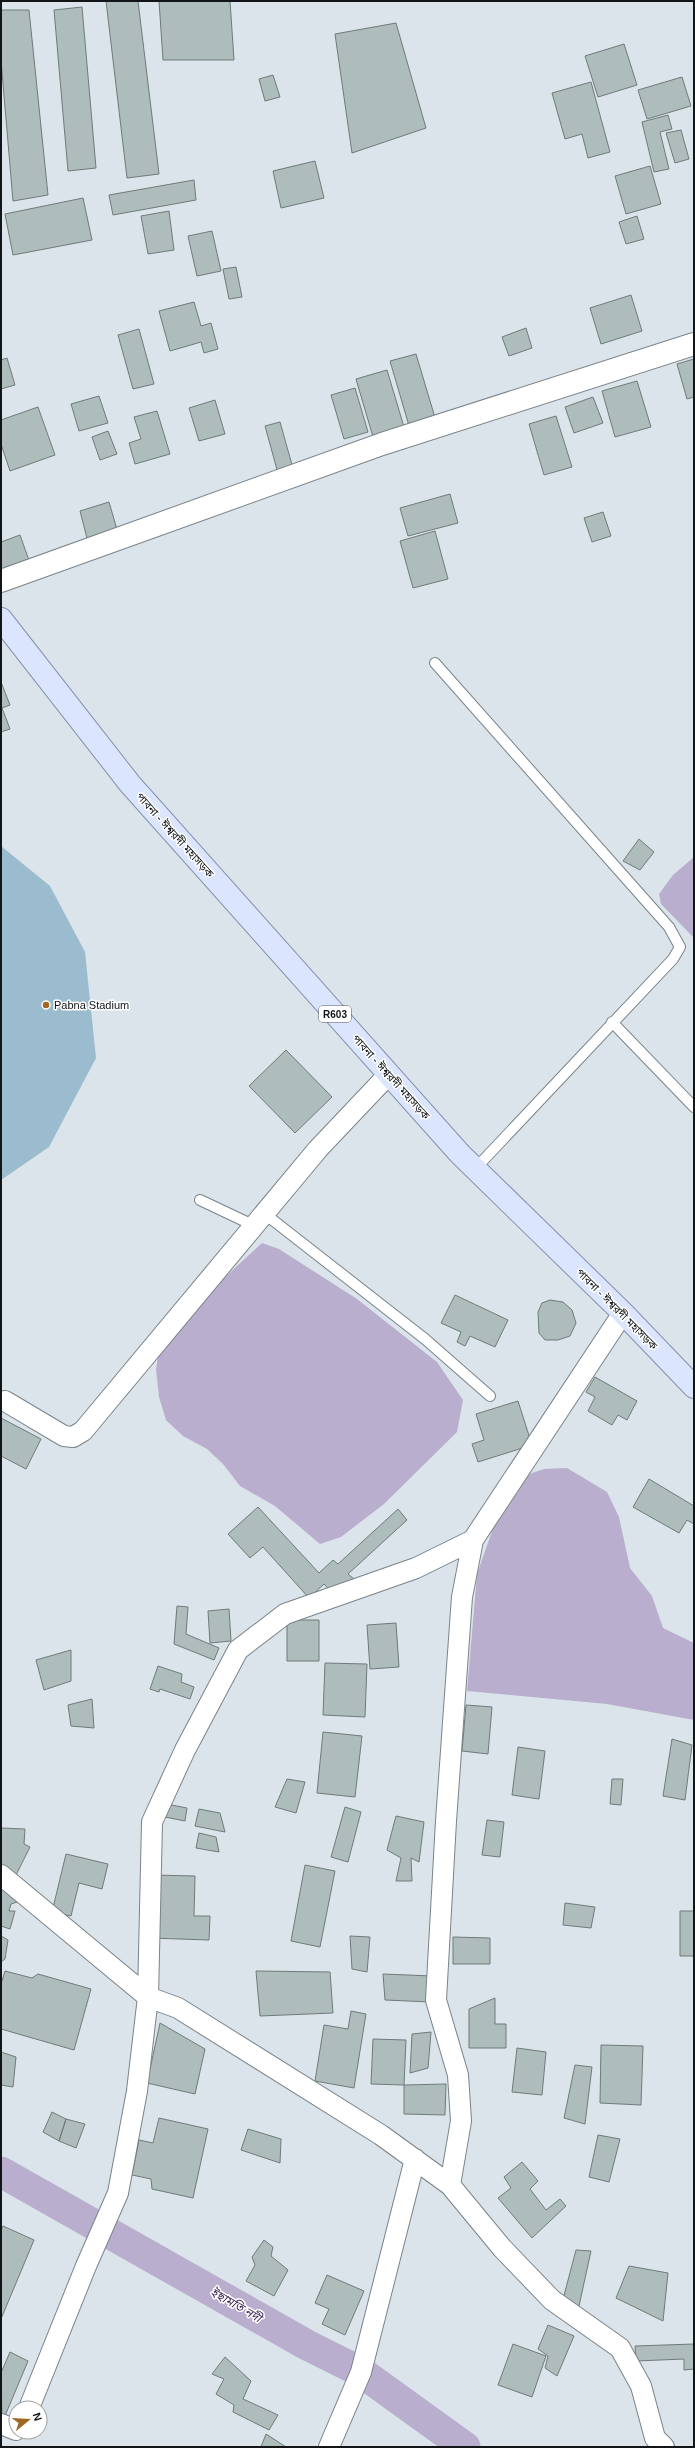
<svg xmlns="http://www.w3.org/2000/svg" width="695" height="2448" viewBox="0 0 695 2448" font-family="Helvetica,'Noto Sans Bengali',sans-serif">
	<style>
		.green { fill: #9bbbce }
		.water { fill: #baaecf }
		.lines { fill: none; stroke-linecap: round; stroke-linejoin: round }
		.river { stroke: #baaecf; stroke-width: 31 }
		.building { fill: #afbcbc; stroke: #6f7a7b }
		.service-casing { stroke: #7a8388; stroke-width: 12 }
		.minor-casing { stroke: #7a8388; stroke-width: 22 }
		.tertiary-casing { stroke: #7a8388; stroke-width: 24 }
		.primary-casing { stroke: #8591ad; stroke-width: 24 }
		.service { stroke: #fff; stroke-width: 10 }
		.minor { stroke: #fff; stroke-width: 20 }
		.tertiary { stroke: #fff; stroke-width: 22 }
		.primary { stroke: #dce5fe; stroke-width: 22 }
		.poi-dot { fill: #a06725; stroke: #fff; stroke-width: 1.5 }
		.labels { text-anchor: middle; stroke-width: 3; stroke-linejoin: round; paint-order: stroke }
		.shield { fill: #fff; stroke: #585b5d; stroke-width: 1 }
		.shield-label { font-size: 10px; font-weight: bold; fill: #111517 }
		.street-label { font-size: 11px; fill: #111517; stroke: #fff }
		.poi-label { font-size: 11px; fill: #111517; stroke: #fff; text-anchor: start }
		.water-label { font-size: 12px; font-style: italic; fill: #3a2853; stroke: #fff }
	</style>
	<rect width="100%" height="100%" fill="#dae4ea"/>
	<path class="green" d="M 1,846 L 50,886 L 85,952 L 96,1058 L 49,1147 L 1,1180 Z"/>
	<path class="water" d="M 694,857 L 694,938 L 661,904 L 659,894 L 673,875 Z
		M 262,1243 L 279,1249 L 357,1299 L 437,1362 L 463,1400 L 457,1432 L 384,1504 L 341,1537 L 320,1544 L 275,1506 L 240,1486 L 223,1464 L 207,1449 L 183,1436 L 166,1420 L 159,1397 L 156,1370 L 158,1356 L 225,1277 Z
		M 567,1468 L 607,1492 L 619,1517 L 630,1568 L 652,1596 L 663,1628 L 694,1643 L 694,1720 L 607,1704 L 467,1691 L 477,1574 L 497,1517 L 526,1475 L 544,1469 Z"/>
	<g class="lines">
		<path class="river" d="M 1,2172 L 307,2345 L 361,2372 L 465,2447"/>
	</g>
	<path class="building" d="M 106,1 L 138,1 L 159,174 L 127,178 Z
		M 159,1 L 230,1 L 234,60 L 163,60 Z
		M 82,7 L 96,168 L 68,171 L 54,10 Z
		M 1,10 L 29,10 L 48,195 L 13,201 L 1,60 Z
		M 396,23 L 426,128 L 352,153 L 335,34 Z
		M 624,44 L 637,85 L 598,97 L 585,56 Z
		M 273,75 L 280,97 L 265,101 L 259,79 Z
		M 682,77 L 691,106 L 647,119 L 638,90 Z
		M 591,82 L 610,152 L 588,158 L 582,134 L 565,139 L 552,93 Z
		M 668,115 L 672,129 L 660,132 L 669,169 L 654,172 L 642,122 Z
		M 681,130 L 689,159 L 675,163 L 666,133 Z
		M 315,161 L 324,198 L 281,208 L 273,171 Z
		M 650,166 L 661,204 L 626,214 L 615,176 Z
		M 194,180 L 196,200 L 113,215 L 109,195 Z
		M 83,198 L 92,240 L 13,255 L 5,214 Z
		M 169,211 L 174,250 L 148,254 L 141,216 Z
		M 637,216 L 644,239 L 626,244 L 619,222 Z
		M 212,231 L 221,271 L 197,276 L 188,236 Z
		M 236,267 L 242,297 L 229,299 L 223,269 Z
		M 631,295 L 642,331 L 601,344 L 590,308 Z
		M 194,302 L 201,326 L 211,323 L 218,349 L 204,353 L 201,342 L 170,351 L 159,311 Z
		M 526,328 L 532,348 L 509,356 L 502,337 Z
		M 139,329 L 154,384 L 133,389 L 118,335 Z
		M 416,354 L 436,421 L 410,429 L 390,361 Z
		M 7,358 L 15,385 L 1,389 L 1,360 Z
		M 694,359 L 694,397 L 687,399 L 677,364 Z
		M 387,370 L 404,427 L 373,437 L 356,379 Z
		M 637,381 L 651,427 L 615,437 L 602,391 Z
		M 355,388 L 368,432 L 344,439 L 331,395 Z
		M 99,396 L 108,423 L 79,431 L 71,404 Z
		M 593,397 L 603,423 L 574,433 L 565,407 Z
		M 215,400 L 225,434 L 199,441 L 189,408 Z
		M 38,407 L 55,455 L 10,471 L 1,444 L 1,420 Z
		M 157,411 L 170,454 L 135,464 L 129,443 L 141,439 L 134,417 Z
		M 556,416 L 572,467 L 544,475 L 529,424 Z
		M 280,422 L 294,472 L 279,477 L 265,426 Z
		M 108,431 L 117,454 L 100,460 L 92,437 Z
		M 450,494 L 458,523 L 408,536 L 400,508 Z
		M 109,502 L 118,533 L 88,542 L 80,511 Z
		M 603,512 L 611,536 L 592,542 L 584,518 Z
		M 435,531 L 448,579 L 413,588 L 400,541 Z
		M 20,535 L 31,566 L 1,577 L 1,542 Z
		M 1,682 L 10,705 L 2,708 L 10,729 L 1,732 Z
		M 639,839 L 654,852 L 640,870 L 623,861 Z
		M 286,1050 L 332,1097 L 295,1133 L 249,1086 Z
		M 455,1295 L 508,1320 L 495,1347 L 470,1336 L 465,1346 L 457,1342 L 461,1332 L 441,1323 Z
		M 550,1300 L 563,1302 L 572,1310 L 576,1323 L 570,1336 L 558,1340 L 545,1340 L 539,1333 L 538,1312 L 542,1303 Z
		M 595,1377 L 637,1401 L 627,1420 L 618,1415 L 612,1425 L 588,1411 L 595,1397 L 586,1392 Z
		M 518,1401 L 532,1445 L 478,1462 L 472,1444 L 484,1440 L 476,1414 Z
		M 1,1418 L 41,1439 L 26,1469 L 1,1456 Z
		M 649,1479 L 694,1506 L 694,1524 L 687,1520 L 679,1533 L 633,1507 Z
		M 258,1507 L 319,1573 L 333,1560 L 338,1564 L 398,1509 L 407,1520 L 348,1574 L 354,1579 L 335,1596 L 324,1584 L 309,1598 L 263,1547 L 250,1558 L 228,1534 Z
		M 177,1606 L 188,1607 L 186,1634 L 219,1648 L 214,1660 L 174,1644 Z
		M 229,1609 L 231,1641 L 210,1643 L 208,1611 Z
		M 287,1620 L 319,1620 L 319,1661 L 287,1661 Z
		M 396,1623 L 399,1667 L 370,1669 L 367,1625 Z
		M 71,1650 L 71,1681 L 44,1690 L 36,1660 Z
		M 325,1663 L 367,1664 L 365,1717 L 323,1715 Z
		M 158,1666 L 182,1674 L 181,1682 L 194,1687 L 190,1699 L 160,1689 L 159,1692 L 150,1689 Z
		M 92,1699 L 94,1728 L 71,1726 L 68,1705 Z
		M 466,1705 L 492,1707 L 488,1754 L 462,1751 Z
		M 323,1732 L 362,1736 L 355,1797 L 317,1793 Z
		M 672,1739 L 692,1745 L 685,1800 L 663,1796 Z
		M 518,1747 L 545,1751 L 539,1799 L 512,1795 Z
		M 287,1779 L 305,1782 L 296,1813 L 275,1807 Z
		M 612,1779 L 623,1779 L 621,1805 L 610,1804 Z
		M 166,1804 L 187,1808 L 185,1821 L 160,1816 Z
		M 345,1807 L 361,1812 L 348,1862 L 331,1857 Z
		M 199,1809 L 220,1813 L 225,1832 L 195,1826 Z
		M 396,1816 L 424,1822 L 419,1862 L 411,1858 L 412,1881 L 396,1881 L 401,1858 L 387,1850 Z
		M 487,1820 L 504,1822 L 500,1857 L 482,1855 Z
		M 1,1828 L 25,1829 L 24,1844 L 30,1847 L 16,1875 L 1,1867 Z
		M 199,1833 L 216,1837 L 219,1852 L 196,1848 Z
		M 66,1854 L 108,1864 L 102,1889 L 79,1883 L 71,1916 L 52,1912 Z
		M 305,1865 L 335,1871 L 320,1947 L 291,1941 Z
		M 152,1875 L 195,1876 L 194,1916 L 210,1916 L 209,1940 L 150,1938 Z
		M 1,1887 L 20,1901 L 11,1904 L 9,1911 L 15,1911 L 10,1929 L 1,1926 Z
		M 565,1903 L 595,1907 L 591,1928 L 563,1925 Z
		M 680,1911 L 694,1911 L 694,1956 L 680,1956 Z
		M 1,1936 L 8,1940 L 5,1959 L 1,1962 Z
		M 350,1936 L 370,1937 L 367,1972 L 352,1969 Z
		M 453,1937 L 490,1938 L 490,1964 L 453,1964 Z
		M 5,1971 L 32,1978 L 38,1974 L 91,1989 L 74,2050 L 1,2029 L 1,1984 Z
		M 256,1971 L 330,1972 L 333,2013 L 260,2016 Z
		M 383,1974 L 432,1976 L 430,2002 L 385,2000 Z
		M 495,1998 L 495,2024 L 506,2024 L 506,2048 L 469,2048 L 469,2009 Z
		M 351,2011 L 366,2014 L 354,2088 L 315,2081 L 324,2025 L 348,2029 Z
		M 160,2023 L 205,2049 L 195,2094 L 147,2083 Z
		M 431,2032 L 428,2068 L 410,2073 L 412,2034 Z
		M 373,2039 L 406,2040 L 404,2085 L 371,2084 Z
		M 601,2045 L 643,2046 L 641,2105 L 600,2103 Z
		M 517,2048 L 546,2052 L 542,2095 L 512,2092 Z
		M 1,2052 L 16,2057 L 13,2087 L 1,2085 Z
		M 575,2065 L 592,2067 L 585,2124 L 564,2118 Z
		M 446,2084 L 445,2115 L 404,2114 L 404,2085 Z
		M 52,2112 L 66,2119 L 59,2141 L 43,2132 Z
		M 159,2118 L 208,2129 L 193,2198 L 152,2189 L 151,2179 L 132,2175 L 139,2140 L 153,2143 Z
		M 66,2119 L 85,2124 L 76,2148 L 59,2141 Z
		M 248,2129 L 281,2139 L 280,2163 L 241,2150 Z
		M 598,2135 L 620,2139 L 609,2182 L 589,2177 Z
		M 522,2162 L 538,2181 L 530,2189 L 546,2210 L 560,2199 L 566,2206 L 532,2238 L 498,2198 L 511,2188 L 504,2177 Z
		M 3,2226 L 34,2240 L 1,2319 L 1,2230 Z
		M 264,2240 L 273,2247 L 271,2256 L 288,2270 L 274,2296 L 246,2281 L 255,2265 L 252,2257 Z
		M 576,2250 L 591,2251 L 579,2306 L 562,2303 Z
		M 629,2266 L 668,2273 L 663,2321 L 616,2298 Z
		M 327,2275 L 364,2291 L 345,2335 L 322,2324 L 329,2309 L 315,2303 Z
		M 548,2325 L 574,2336 L 557,2376 L 545,2368 L 548,2356 L 538,2349 Z
		M 513,2344 L 546,2356 L 532,2397 L 498,2385 Z
		M 694,2344 L 694,2369 L 684,2370 L 684,2359 L 636,2361 L 635,2346 Z
		M 10,2352 L 28,2361 L 2,2423 L 1,2373 Z
		M 225,2357 L 251,2381 L 243,2399 L 278,2415 L 269,2430 L 233,2412 L 234,2405 L 216,2394 L 224,2379 L 212,2374 Z
		M 266,2434 L 286,2447 L 261,2447 Z"/>
	<g class="lines">
		<g class="service-casing">
			<path id="service" d="M 435,663 L 669,927 L 680,947 L 673,959 L 475,1169
				M 612,1022 L 694,1107
				M 200,1200 L 255,1226
				M 265,1214 L 425,1339 L 490,1396"/>
		</g>
		<g class="minor-casing">
			<path id="minor" d="M 5,1401 L 64,1436 L 73,1437 L 83,1431 L 318,1149 L 389,1074
				M 1,1875 L 148,1997 L 178,2008 L 381,2135 L 450,2185 L 502,2248 L 552,2300 L 620,2348 L 641,2386 L 655,2438 L 664,2447
				M 450,2185 L 461,2121 L 458,2075 L 436,2000 L 446,1821 L 462,1597 L 473,1540
				M 29,2408 L 86,2266 L 118,2193 L 137,2091 L 148,1997 L 152,1822 L 185,1750 L 238,1650 L 285,1614 L 416,1568 L 473,1540 L 623,1313
				M 1,2424 L 16,2430
				M 329,2447 L 361,2372 L 415,2159"/>
		</g>
		<g class="tertiary-casing">
			<path id="tertiary" d="M 1,581 L 382,444 L 694,344"/>
		</g>
		<g class="primary-casing">
			<path id="primary" d="M 1,619 L 130,784 L 460,1154 L 623,1313 L 694,1387"/>
		</g>
		<use href="#service" class="service"/>
		<use href="#minor" class="minor"/>
		<use href="#tertiary" class="tertiary"/>
		<use href="#primary" class="primary"/>
	</g>
	<circle class="poi-dot" cx="46" cy="1005" r="4"/>
	<g class="labels">
		<rect class="shield" x="319" y="1006" width="32" height="16" rx="3"/>
		<g class="shield-label">
			<text x="335" y="1018">R603</text>
		</g>
		<g class="street-label">
			<text transform="translate(175 835) rotate(48)" y="4">পাবনা - ঈশ্বরদী মহাসড়ক</text>
			<text transform="translate(391 1077) rotate(48)" y="4">পাবনা - ঈশ্বরদী মহাসড়ক</text>
			<text transform="translate(617 1309) rotate(45)" y="4">পাবনা - ঈশ্বরদী মহাসড়ক</text>
		</g>
		<g class="poi-label">
			<text x="54" y="1009">Pabna Stadium</text>
		</g>
		<g class="water-label">
			<text transform="translate(236 2305) rotate(30)" y="4">ইছামতি নদী</text>
		</g>
	</g>
	<rect width="695" height="2448" fill="none" stroke="#111517" stroke-width="4"/>
	<g transform="translate(28 2420) rotate(72)"><circle r="19" fill="#ffffff" stroke="#a0a1a2"/>
	<path d="M0-3L7 15L0 10L-7 15Z" fill="#a06725"/>
	<text y="-6" font-size="11" font-weight="bold" text-anchor="middle" fill="#111517">N</text>
	</g>
</svg>
